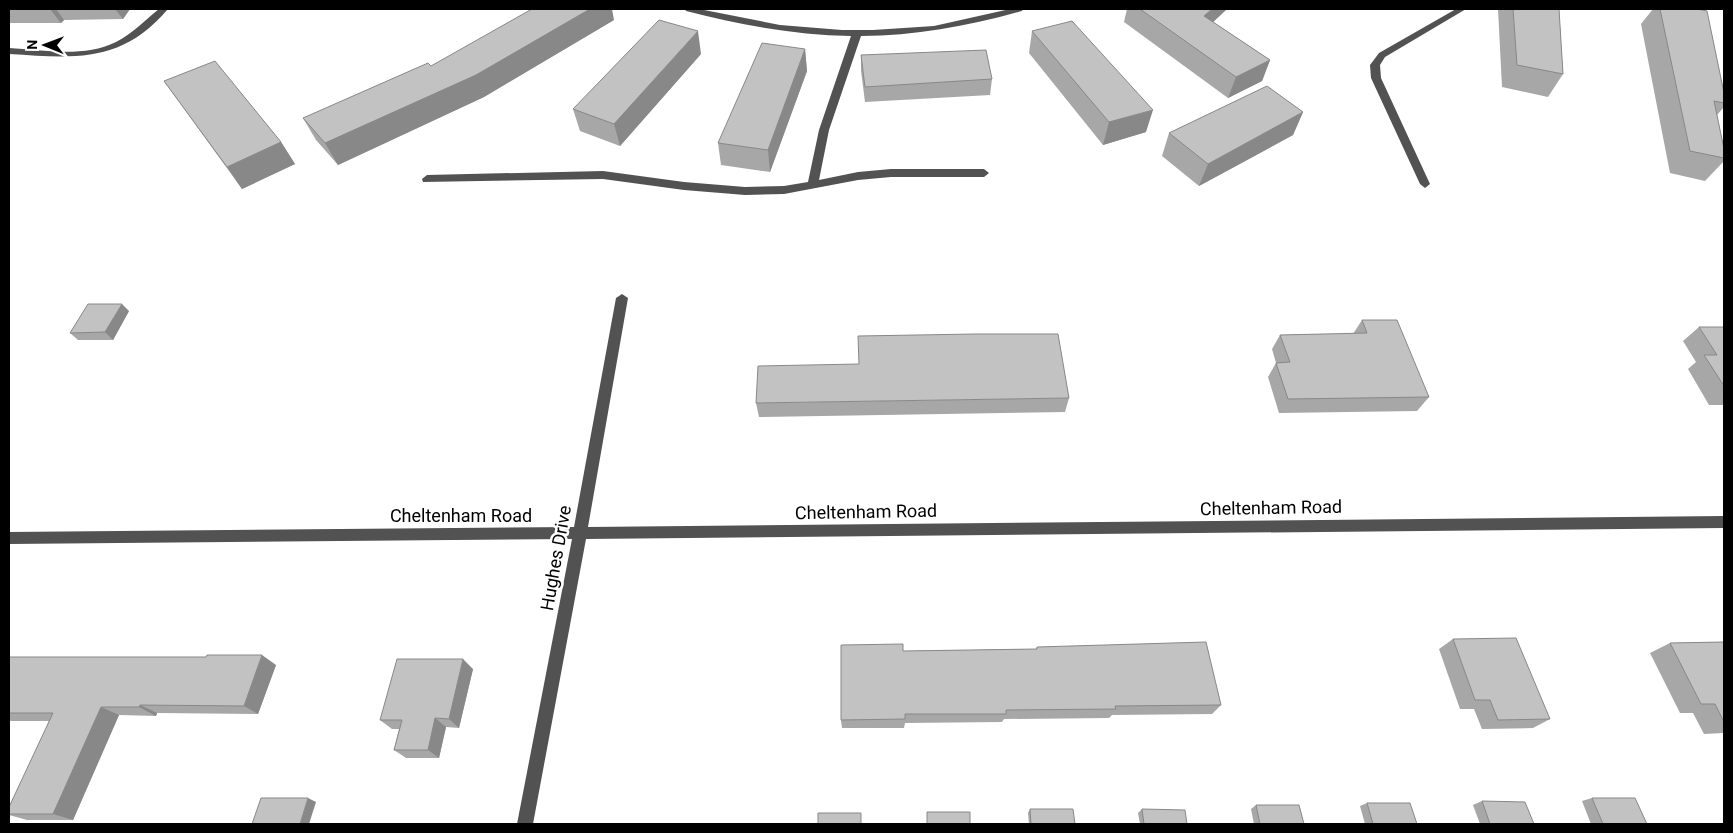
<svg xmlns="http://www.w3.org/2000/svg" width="1733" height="833" viewBox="0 0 1733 833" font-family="Roboto,sans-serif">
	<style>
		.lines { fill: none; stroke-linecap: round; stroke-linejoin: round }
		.minor { fill: #525252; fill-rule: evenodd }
		.wall { fill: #a7a7a7 }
		.shaded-wall { fill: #888 }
		.building { fill: #c2c2c2; stroke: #888 }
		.labels { text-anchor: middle; stroke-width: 5; stroke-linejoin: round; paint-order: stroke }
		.street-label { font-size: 18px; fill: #000; stroke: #fff }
	</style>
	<rect width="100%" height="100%" fill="#fff"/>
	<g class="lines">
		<path class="minor" d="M 159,9 L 168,9 C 121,64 75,58 9,54 L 9,48 C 43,50 84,58 116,42 C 132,34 145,20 159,9 Z
			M 685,9 L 699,9 L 780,25 L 842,30 L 873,30 L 934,26 L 1010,9 L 1023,9 L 1022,11 C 969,26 916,36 861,36 L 829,130 L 819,180 L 858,172 L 891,169 L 984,169 L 989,173 L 984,177 L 891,177 L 858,180 L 784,194 L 745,195 L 684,190 L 603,179 L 423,182 L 422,179 L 427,175 L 603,171 L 684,182 L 745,187 L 784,186 L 808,182 L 819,130 L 851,36 C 795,35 740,25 686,11 Z
			M 1456,9 L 1466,9 L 1385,57 L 1380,65 L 1381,78 L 1430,184 L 1425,188 L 1420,184 L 1371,78 L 1370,65 L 1379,53 Z
			M 622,294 L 628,298 L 588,527 L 1724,516 L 1724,528 L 586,539 L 533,824 L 517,824 L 572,539 L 9,544 L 9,532 L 574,527 L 616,298 Z"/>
	</g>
	<path class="wall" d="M 9,9 L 130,9 L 123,19 L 64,20 L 61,23 L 9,23 Z
		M 1127,9 L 1227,9 L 1213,22 L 1270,60 L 1262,81 L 1228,98 L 1124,22 Z
		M 1498,9 L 1559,9 L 1563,74 L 1548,97 L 1502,87 Z
		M 1653,9 L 1697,9 L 1724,93 L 1724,107 L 1717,115 L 1724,149 L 1724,161 L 1705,181 L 1670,173 L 1641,24 Z
		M 614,20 L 484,97 L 338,165 L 316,140 L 303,118 L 431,66 Z
		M 1032,31 L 1146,132 L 1103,145 L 1029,53 Z
		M 805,49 L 807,71 L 770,172 L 721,165 L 718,143 Z
		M 701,54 L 620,146 L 580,131 L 573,109 Z
		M 861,55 L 992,79 L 990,95 L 865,102 L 861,71 Z
		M 164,81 L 281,142 L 295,164 L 242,189 Z
		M 1303,112 L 1293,135 L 1199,186 L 1162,156 L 1169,133 Z
		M 129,311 L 113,340 L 78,340 L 70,333 Z
		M 1362,320 L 1429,397 L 1417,411 L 1279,413 L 1268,377 L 1276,363 L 1272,349 L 1280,335 L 1353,334 Z
		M 1699,327 L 1724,327 L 1724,405 L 1709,405 L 1688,369 L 1696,362 L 1683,341 Z
		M 1069,398 L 1065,412 L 759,417 L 756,403 Z
		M 1453,639 L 1550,719 L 1533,728 L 1482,729 L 1474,709 L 1460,709 L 1439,649 Z
		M 1724,642 L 1724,733 L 1704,734 L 1693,713 L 1680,713 L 1650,653 L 1670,643 Z
		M 1037,647 L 1221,705 L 1212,714 L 1112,715 L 1109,718 L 1004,719 L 1002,722 L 905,723 L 904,728 L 842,728 L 841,720 L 903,651 L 1036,649 Z
		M 9,657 L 276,665 L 258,714 L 157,713 L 156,716 L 119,715 L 73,820 L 27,820 L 9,815 L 9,814 L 49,721 L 9,721 Z
		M 473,669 L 459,728 L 446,727 L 439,758 L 406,758 L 394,750 L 399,729 L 392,729 L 380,720 Z
		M 1592,798 L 1647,824 L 1591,824 L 1582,801 Z
		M 1482,801 L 1534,824 L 1480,824 L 1473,805 Z
		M 1367,803 L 1417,824 L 1365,824 L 1360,806 Z
		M 1256,805 L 1304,824 L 1254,824 L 1251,809 Z
		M 1030,809 L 1075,824 L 1029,824 L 1028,813 Z
		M 1142,809 L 1187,824 L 1140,824 L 1138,813 Z"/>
	<path class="shaded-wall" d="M 50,9 L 56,9 L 64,20 L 61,23 Z
		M 115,9 L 130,9 L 123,19 Z
		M 590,9 L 612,9 L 614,20 L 484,97 L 338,165 L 325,143 Z
		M 1212,9 L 1227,9 L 1197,37 L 1204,16 Z
		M 698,31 L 701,54 L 620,146 L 614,124 Z
		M 805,49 L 807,71 L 770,172 L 768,150 Z
		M 1270,60 L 1262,81 L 1228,98 L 1236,77 Z
		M 1153,110 L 1146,132 L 1103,145 L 1109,122 Z
		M 1303,112 L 1293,135 L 1199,186 L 1208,164 Z
		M 281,142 L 295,164 L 242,189 L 227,167 Z
		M 122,304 L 129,311 L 113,340 L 105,332 Z
		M 262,655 L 276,665 L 258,714 L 244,706 Z
		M 463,659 L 473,669 L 459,728 L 449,719 Z
		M 140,705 L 157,713 L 156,716 L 139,707 Z
		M 101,707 L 119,715 L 73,820 L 53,814 Z
		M 435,718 L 446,727 L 439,758 L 428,750 Z
		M 308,798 L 316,802 L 309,824 L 300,824 Z"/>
	<path class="building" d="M 532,9 L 590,9 L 476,75 L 325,143 L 303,118 L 428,63 L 431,66 Z
		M 1140,9 L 1212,9 L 1204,16 L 1270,60 L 1236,77 Z
		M 1513,9 L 1559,9 L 1563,74 L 1517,65 Z
		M 1660,9 L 1697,9 L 1707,11 L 1724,93 L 1724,103 L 1714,101 L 1724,149 L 1724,158 L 1690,151 Z
		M 659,20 L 698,31 L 614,124 L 573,109 Z
		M 1072,21 L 1153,110 L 1109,122 L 1032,31 Z
		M 762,43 L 805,49 L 768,150 L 718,143 Z
		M 986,50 L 992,79 L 865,87 L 861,55 Z
		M 215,61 L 281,142 L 227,167 L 164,81 Z
		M 1267,86 L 1303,112 L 1208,164 L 1169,133 Z
		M 88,304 L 122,304 L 105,332 L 70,333 Z
		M 1362,320 L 1397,320 L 1429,397 L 1288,399 L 1276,363 L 1290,362 L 1280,335 L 1367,333 Z
		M 1699,327 L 1724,327 L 1724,386 L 1704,355 L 1717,355 Z
		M 975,334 L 1058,334 L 1069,398 L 756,403 L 758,366 L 859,364 L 858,336 Z
		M 1516,638 L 1550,719 L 1498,720 L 1490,700 L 1475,700 L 1453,639 Z
		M 1206,642 L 1221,705 L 1115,706 L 1116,709 L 1006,710 L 1006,714 L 905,714 L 905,719 L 841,720 L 841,645 L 903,644 L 903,651 L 1037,649 L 1037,647 Z
		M 1724,642 L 1724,722 L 1715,704 L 1701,704 L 1670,643 Z
		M 207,655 L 262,655 L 244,706 L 140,705 L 139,707 L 101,707 L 53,814 L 9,814 L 9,807 L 53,713 L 9,713 L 9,657 L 206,657 Z
		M 397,659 L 463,659 L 449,719 L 435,718 L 428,750 L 394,750 L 402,720 L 380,720 Z
		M 261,798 L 308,798 L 300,824 L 252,824 Z
		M 1592,798 L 1635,798 L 1647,824 L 1603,824 Z
		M 1482,801 L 1525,802 L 1534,824 L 1490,824 Z
		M 1367,803 L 1410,803 L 1417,824 L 1373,824 Z
		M 1256,805 L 1299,805 L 1304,824 L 1260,824 Z
		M 1030,809 L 1073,809 L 1075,824 L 1031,824 Z
		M 1142,809 L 1185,810 L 1187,824 L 1144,824 Z
		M 927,812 L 970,812 L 970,824 L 927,824 Z
		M 818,813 L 861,813 L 861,824 L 818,824 Z"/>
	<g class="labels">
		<g class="street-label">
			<text transform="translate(1271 508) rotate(-1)" y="6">Cheltenham Road</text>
			<text transform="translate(866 512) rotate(-1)" y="6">Cheltenham Road</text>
			<text x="461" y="522">Cheltenham Road</text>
			<text transform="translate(556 558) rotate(-80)" y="6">Hughes Drive</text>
		</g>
	</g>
	<rect width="1733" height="833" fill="none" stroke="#000000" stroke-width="20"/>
	<g transform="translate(45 45) rotate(271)" stroke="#ffffff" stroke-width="4" paint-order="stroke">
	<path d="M0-4L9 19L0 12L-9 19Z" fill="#000000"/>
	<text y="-8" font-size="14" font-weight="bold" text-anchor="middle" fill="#000000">N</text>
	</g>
</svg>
